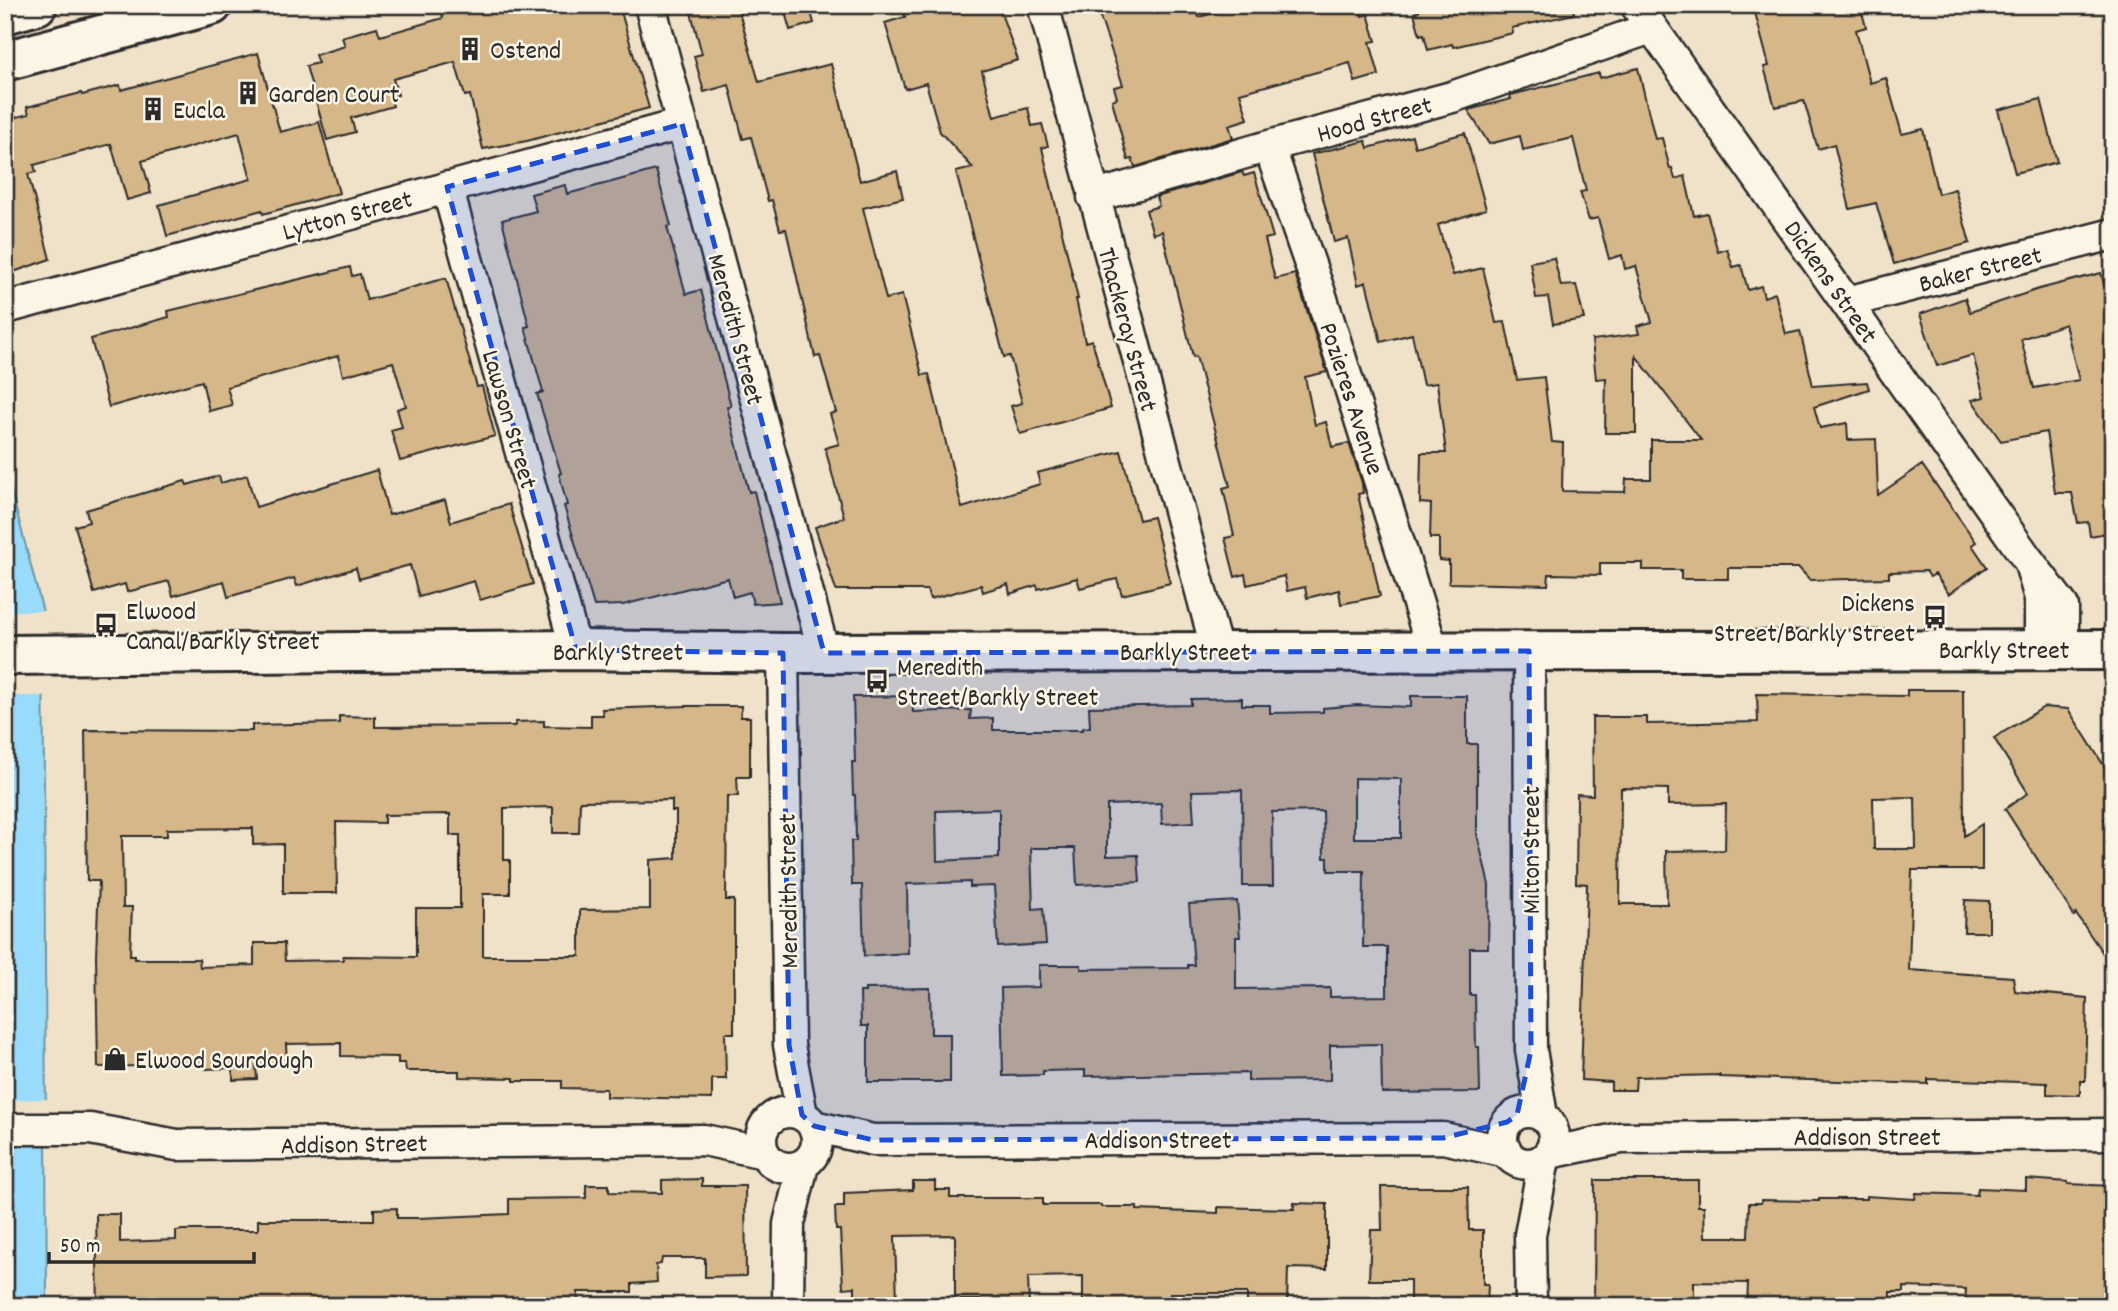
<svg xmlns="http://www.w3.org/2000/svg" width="2118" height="1311" viewBox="0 0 2118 1311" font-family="Dekko,sans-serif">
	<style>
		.water { fill: #99dbfb; stroke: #6d95a8; stroke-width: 2 }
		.pier { fill: #f0e2c9 }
		.building { fill: #d5b789; stroke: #2b2b2b; stroke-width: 2; fill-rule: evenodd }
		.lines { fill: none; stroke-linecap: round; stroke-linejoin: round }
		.minor-casing { stroke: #2b2b2b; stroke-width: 35 }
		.secondary-casing { stroke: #2b2b2b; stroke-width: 44 }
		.primary-casing { stroke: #2b2b2b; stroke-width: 44 }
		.minor { stroke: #fcf5e5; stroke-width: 30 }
		.secondary { stroke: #fcf5e5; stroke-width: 38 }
		.primary { stroke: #fcf5e5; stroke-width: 38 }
		.marked { fill: #1d4ed8; fill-opacity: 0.2; stroke: #1d4ed8; stroke-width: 5; stroke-dasharray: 14 9; stroke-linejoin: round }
		.labels { text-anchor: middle; stroke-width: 5; stroke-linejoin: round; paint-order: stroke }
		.poi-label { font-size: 26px; fill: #2b2b2b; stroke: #fcf5e5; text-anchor: start }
		.street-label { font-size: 26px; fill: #2b2b2b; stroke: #fcf5e5 }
	</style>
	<rect width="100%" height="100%" fill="#f0e2c9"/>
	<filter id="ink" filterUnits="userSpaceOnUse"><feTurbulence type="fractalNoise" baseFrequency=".0143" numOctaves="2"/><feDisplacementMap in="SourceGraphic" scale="14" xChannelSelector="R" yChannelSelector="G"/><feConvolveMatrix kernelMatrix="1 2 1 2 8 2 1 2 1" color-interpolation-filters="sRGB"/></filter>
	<g filter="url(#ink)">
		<path class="water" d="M 5,467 L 43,612 L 47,1306 L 5,1306 Z"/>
		<path class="pier" d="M 5,611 L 46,611 L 48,696 L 5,696 Z
			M 50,1099 L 50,1143 L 5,1143 L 5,1100 Z"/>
		<path class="building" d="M 440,5 L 619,5 L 649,108 L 527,141 L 483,149 L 470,95 L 465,96 L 455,62 L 393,79 L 398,95 L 391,98 L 393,106 L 351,118 L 355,132 L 327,140 L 306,66 L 318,63 L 315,55 L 345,46 L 342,37 L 377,27 L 380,36 L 443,18 Z
			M 689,5 L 737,5 L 759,82 L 831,64 L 860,181 L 897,171 L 903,198 L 863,208 L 886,299 L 902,295 L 922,375 L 929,374 L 962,508 L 1040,484 L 1037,473 L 1121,451 L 1139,520 L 1153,517 L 1170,583 L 1122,595 L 1117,579 L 1080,588 L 1077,578 L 1038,589 L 1037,585 L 1010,594 L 1008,584 L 983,592 L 981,585 L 930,599 L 927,590 L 836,590 L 815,527 L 844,517 L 825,448 L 839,444 L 830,414 L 836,412 L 820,356 L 815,357 L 786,229 L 780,230 L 772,200 L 768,201 L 751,137 L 743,139 L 729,85 L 704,92 L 694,56 L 702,54 Z
			M 783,5 L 809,5 L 814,23 L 790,30 Z
			M 925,5 L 927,5 L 929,13 L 954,5 L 998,5 L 1018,60 L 982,71 L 994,117 L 1028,108 L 1032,126 L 1042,124 L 1048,146 L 1042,148 L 1078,299 L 1076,299 L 1085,342 L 1092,340 L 1111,408 L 1020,434 L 1011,406 L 1022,403 L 1010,356 L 1004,357 L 956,172 L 973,168 L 940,132 L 926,83 L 905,89 L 885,23 L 905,17 L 904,12 Z
			M 1096,5 L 1195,5 L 1199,17 L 1243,5 L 1359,5 L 1362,16 L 1368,14 L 1376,41 L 1370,42 L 1379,75 L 1355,82 L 1350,63 L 1240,93 L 1248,119 L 1229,125 L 1233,138 L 1135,167 L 1132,159 L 1128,160 L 1112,100 L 1117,98 L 1114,87 L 1123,85 Z
			M 1417,5 L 1573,5 L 1574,14 L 1512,28 L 1513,33 L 1453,47 L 1452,44 L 1428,50 L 1424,34 L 1420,35 L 1414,13 L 1419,11 Z
			M 1753,5 L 1860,5 L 1866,27 L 1856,30 L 1870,83 L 1886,78 L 1902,134 L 1923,129 L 1938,194 L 1955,189 L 1970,243 L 1894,264 L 1876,203 L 1850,209 L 1834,144 L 1818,149 L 1804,101 L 1775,107 L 1764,67 L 1769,66 Z
			M 258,53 L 280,132 L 319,122 L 339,193 L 263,214 L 262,210 L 167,236 L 159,205 L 251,179 L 239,133 L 142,161 L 151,193 L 127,200 L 111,144 L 34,165 L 36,172 L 28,174 L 50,259 L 5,275 L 5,116 L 13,115 L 13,118 L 29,114 L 27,107 L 81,93 L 82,95 L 120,85 L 121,90 Z
			M 1638,68 L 1655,139 L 1662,138 L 1670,169 L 1672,168 L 1675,179 L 1685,176 L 1694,216 L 1707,213 L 1718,252 L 1727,249 L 1733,267 L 1741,265 L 1748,290 L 1761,286 L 1764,297 L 1775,293 L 1786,334 L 1800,331 L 1813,386 L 1867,382 L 1869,389 L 1814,407 L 1820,428 L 1847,423 L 1848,440 L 1876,439 L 1878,495 L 1922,465 L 1976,542 L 1972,545 L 1987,567 L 1949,594 L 1935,574 L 1930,577 L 1926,571 L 1889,572 L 1889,578 L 1810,580 L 1799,568 L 1728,568 L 1728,579 L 1681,579 L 1681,570 L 1643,570 L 1643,563 L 1600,563 L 1600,575 L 1549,574 L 1548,585 L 1449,583 L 1449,561 L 1439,560 L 1439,538 L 1430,538 L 1431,504 L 1420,503 L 1421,453 L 1446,453 L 1437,383 L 1423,385 L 1412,334 L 1381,342 L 1366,282 L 1358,285 L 1348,238 L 1334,242 L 1312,154 L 1366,141 L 1368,148 L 1412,136 L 1415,147 L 1465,133 L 1486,209 L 1438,225 L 1453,275 L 1483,268 L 1496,323 L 1505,322 L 1517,380 L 1544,377 L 1552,442 L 1563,443 L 1562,491 L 1625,492 L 1626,479 L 1651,479 L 1651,440 L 1701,440 L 1636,356 L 1636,433 L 1605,433 L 1606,378 L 1596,379 L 1592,340 L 1639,334 L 1637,326 L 1652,322 L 1636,266 L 1625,269 L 1622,255 L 1609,259 L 1598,218 L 1589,220 L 1580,192 L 1586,191 L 1573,138 L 1523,150 L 1520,136 L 1489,144 L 1468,110 L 1511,99 L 1510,95 L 1515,94 L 1599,73 L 1600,78 Z
			M 2041,99 L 2057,162 L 2015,173 L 1998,110 Z
			M 656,170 L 671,226 L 667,227 L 686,294 L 701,290 L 731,406 L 727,407 L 749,492 L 754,491 L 780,602 L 753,604 L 750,592 L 733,597 L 728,578 L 623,605 L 594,606 L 564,506 L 567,505 L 559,474 L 561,473 L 537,394 L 543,392 L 525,327 L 529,326 L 502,220 L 536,211 L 531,194 L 565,185 L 567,194 Z
			M 1242,172 L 1244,176 L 1254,173 L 1273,237 L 1265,239 L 1275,279 L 1295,274 L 1305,304 L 1327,372 L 1305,377 L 1315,425 L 1326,422 L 1332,447 L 1349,443 L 1362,483 L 1363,493 L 1358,494 L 1380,596 L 1341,604 L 1339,590 L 1307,598 L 1305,587 L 1287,591 L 1284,576 L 1247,585 L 1245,574 L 1235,577 L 1225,538 L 1234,536 L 1223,488 L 1230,486 L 1196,356 L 1193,357 L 1162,231 L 1153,234 L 1146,210 L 1159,206 L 1156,197 Z
			M 1554,258 L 1561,286 L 1576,285 L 1584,319 L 1553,324 L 1548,297 L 1536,298 L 1530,262 Z
			M 350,267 L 352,276 L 360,274 L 367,300 L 446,278 L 477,387 L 482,386 L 495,436 L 400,461 L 391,430 L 402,427 L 397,409 L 406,406 L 393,362 L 343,376 L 338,356 L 227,387 L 232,405 L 209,411 L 202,381 L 109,407 L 91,339 L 169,317 L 168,311 Z
			M 2101,273 L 2113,318 L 2113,532 L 2090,536 L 2088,522 L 2078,523 L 2072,493 L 2055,493 L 2046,432 L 2001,441 L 1972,400 L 1984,397 L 1973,355 L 1937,366 L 1920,314 L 1965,298 L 1970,312 L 2039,289 ZM 2065,324 L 2079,380 L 2034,388 L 2021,339 Z
			M 377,470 L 389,515 L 445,500 L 451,522 L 509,504 L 533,584 L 480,600 L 474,581 L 419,597 L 410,565 L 359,579 L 356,568 L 297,586 L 294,578 L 228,597 L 224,581 L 173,596 L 169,581 L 127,592 L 125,584 L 94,593 L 75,526 L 89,522 L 86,510 L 185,481 L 187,485 L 219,476 L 221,483 L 247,475 L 256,507 Z
			M 1907,690 L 1963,690 L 1964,836 L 1982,824 L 1982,870 L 1912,870 L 1909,970 L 2013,977 L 2015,991 L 2087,998 L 2085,1081 L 2080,1081 L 2080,1095 L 2047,1094 L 2047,1083 L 1928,1079 L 1928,1084 L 1720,1077 L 1720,1075 L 1636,1077 L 1635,1090 L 1611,1090 L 1611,1082 L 1581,1080 L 1587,884 L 1576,883 L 1577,794 L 1593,795 L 1592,717 L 1647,717 L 1647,724 L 1758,722 L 1757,694 L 1907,696 ZM 1621,788 L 1668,789 L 1668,805 L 1726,804 L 1725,850 L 1666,851 L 1667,904 L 1620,904 ZM 1915,797 L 1916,849 L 1874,849 L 1873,798 Z
			M 912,696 L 913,712 L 971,710 L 970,719 L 993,718 L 993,730 L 1083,730 L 1083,728 L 1090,727 L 1089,707 L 1191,705 L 1191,699 L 1242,698 L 1242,705 L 1270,705 L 1270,713 L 1323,712 L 1323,708 L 1357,705 L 1411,707 L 1411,696 L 1467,696 L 1467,744 L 1477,744 L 1477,834 L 1489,885 L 1488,948 L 1470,948 L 1470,995 L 1475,995 L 1476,1047 L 1479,1047 L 1480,1092 L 1382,1093 L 1381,1044 L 1330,1045 L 1330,1080 L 1248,1081 L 1248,1073 L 1085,1076 L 1085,1070 L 1043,1071 L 1043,1075 L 1003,1076 L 1001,988 L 1039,987 L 1039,965 L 1081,965 L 1081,969 L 1188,968 L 1188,965 L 1194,965 L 1189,904 L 1237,901 L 1240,937 L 1236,937 L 1236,989 L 1330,988 L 1330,997 L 1387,996 L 1387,947 L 1363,947 L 1364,871 L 1328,871 L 1328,858 L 1324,858 L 1323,811 L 1272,812 L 1273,886 L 1243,886 L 1242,790 L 1192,791 L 1194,822 L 1162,824 L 1161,803 L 1107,805 L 1107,856 L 1138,855 L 1140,882 L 1077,885 L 1075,848 L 1031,848 L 1033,909 L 1043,908 L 1046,944 L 998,947 L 994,886 L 970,887 L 970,882 L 907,884 L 908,953 L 864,956 L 862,885 L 852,885 L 851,841 L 856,841 L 855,795 L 853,795 L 852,762 L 855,762 L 853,697 ZM 1354,778 L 1401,779 L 1401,838 L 1354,838 ZM 999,809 L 999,858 L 937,861 L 936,811 Z
			M 687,706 L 741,706 L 741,717 L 750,717 L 750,777 L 737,777 L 738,796 L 727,796 L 726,900 L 734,900 L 734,1033 L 725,1033 L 726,1079 L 712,1079 L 712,1099 L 606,1097 L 606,1089 L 562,1088 L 562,1081 L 514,1081 L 514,1078 L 459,1077 L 459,1071 L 406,1071 L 405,1063 L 398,1063 L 398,1057 L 341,1056 L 341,1043 L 286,1044 L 287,1065 L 256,1065 L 257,1079 L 233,1080 L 233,1068 L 206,1069 L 206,1063 L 137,1063 L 137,1066 L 98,1067 L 96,956 L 99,881 L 87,881 L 85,730 L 252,731 L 252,725 L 339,723 L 339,716 L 375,717 L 375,727 L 515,726 L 515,722 L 544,721 L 544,726 L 591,727 L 591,715 L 603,715 L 602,709 ZM 672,800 L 672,811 L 676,811 L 676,858 L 650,860 L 650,909 L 580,910 L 580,956 L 483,956 L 483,894 L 510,894 L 510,860 L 504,860 L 504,808 L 553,807 L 553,833 L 579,833 L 580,801 ZM 450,814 L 450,835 L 460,835 L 460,908 L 416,908 L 416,957 L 343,956 L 343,960 L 285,961 L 284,943 L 254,943 L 254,965 L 200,967 L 199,959 L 135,959 L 135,955 L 130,955 L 132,907 L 123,907 L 122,836 L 167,836 L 167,829 L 253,828 L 253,845 L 283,844 L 283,893 L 337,893 L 336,822 L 384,823 L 384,815 Z
			M 2044,707 L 2068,709 L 2113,780 L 2113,813 L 2104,819 L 2113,833 L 2113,968 L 2076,914 L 2074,916 L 2005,809 L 2028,793 L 1994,738 Z
			M 1965,900 L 1989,901 L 1989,932 L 1964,932 Z
			M 930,988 L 931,1034 L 950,1034 L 950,1082 L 868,1082 L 868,1026 L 861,1026 L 860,992 L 865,992 L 865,989 Z
			M 702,1179 L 702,1186 L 745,1186 L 746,1276 L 705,1277 L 705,1258 L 662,1258 L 661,1264 L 656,1265 L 657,1282 L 632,1284 L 632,1292 L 578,1292 L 578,1306 L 467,1306 L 467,1303 L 397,1306 L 98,1306 L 96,1214 L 120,1214 L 120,1242 L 176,1240 L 176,1231 L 182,1230 L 258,1230 L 258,1220 L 374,1220 L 374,1209 L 397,1208 L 397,1218 L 419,1218 L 509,1214 L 509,1199 L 586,1198 L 586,1185 L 609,1185 L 609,1192 L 662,1193 L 662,1180 Z
			M 2026,1179 L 2068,1182 L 2068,1184 L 2113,1186 L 2113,1306 L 2025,1306 L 2027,1304 L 1965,1303 L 1966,1289 L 1904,1287 L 1904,1292 L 1890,1292 L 1890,1299 L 1850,1299 L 1850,1304 L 1747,1306 L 1748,1283 L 1694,1282 L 1694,1306 L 1594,1306 L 1595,1180 L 1698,1180 L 1698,1206 L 1704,1206 L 1705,1237 L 1748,1237 L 1749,1203 L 1761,1203 L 1761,1200 L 1819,1201 L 1819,1199 L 1866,1199 L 1866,1196 L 1915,1199 L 1916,1193 L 1977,1195 L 1978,1188 L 2026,1190 Z
			M 913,1181 L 935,1181 L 935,1190 L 950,1190 L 950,1198 L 1043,1198 L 1043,1205 L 1101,1205 L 1101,1207 L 1137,1207 L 1137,1210 L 1218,1213 L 1218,1207 L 1294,1209 L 1294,1203 L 1327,1204 L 1327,1269 L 1288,1268 L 1287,1306 L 1247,1306 L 1247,1293 L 1170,1293 L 1170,1306 L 1083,1306 L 1083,1276 L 1028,1277 L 1029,1306 L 1007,1306 L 1007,1300 L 955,1300 L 955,1235 L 895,1236 L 897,1302 L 855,1304 L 855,1287 L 843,1288 L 840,1230 L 836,1230 L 835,1207 L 844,1207 L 844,1193 L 913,1190 Z
			M 1381,1187 L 1468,1187 L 1469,1230 L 1483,1230 L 1483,1284 L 1488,1284 L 1487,1306 L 1410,1306 L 1410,1280 L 1369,1280 L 1371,1230 L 1382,1230 Z"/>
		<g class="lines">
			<g class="minor-casing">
				<path id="minor" d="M 650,5 L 824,653
					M 1043,5 L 1217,651
					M 1636,5 L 2026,557 L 2063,606 L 2063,649
					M 1269,146 L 1322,299 L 1433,651
					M 447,187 L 576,650
					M 1093,197 L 1269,146 L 1452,97 L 1651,28
					M 1847,302 L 2113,234
					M 13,306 L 682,124
					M 2031,567 L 2040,598 L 2040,649
					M 1529,651 L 1531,1050 L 1542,1116
					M 783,653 L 789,1045 L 802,1115
					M761 1140a28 28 0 1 1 56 0a28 28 0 1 1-56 0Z
					M1502 1138a26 26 0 1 1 52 0a26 26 0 1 1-52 0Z
					M 814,1126 L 873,1140 L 1443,1138 L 1507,1152
					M 5,1129 L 90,1129 L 177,1145 L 704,1140 L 764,1153
					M 1549,1153 L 1621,1138 L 2113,1134
					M 788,1306 L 789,1224 L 803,1165
					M 1531,1306 L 1530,1235 L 1544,1159"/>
			</g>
			<g class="secondary-casing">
				<path id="secondary" d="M 5,655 L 576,650 L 783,653 L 2113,650"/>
			</g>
			<g class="primary-casing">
				<path id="primary" d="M 5,14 L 37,5
					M 5,61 L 212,5"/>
			</g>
			<use href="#minor" class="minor"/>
			<use href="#secondary" class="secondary"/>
			<use href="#primary" class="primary"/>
		</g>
	</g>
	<path class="marked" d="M 682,124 L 824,653 L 1529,651 L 1531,1050 L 1517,1115 L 1507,1122 L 1443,1138 L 873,1140 L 814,1126 L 802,1115 L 789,1045 L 783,653 L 576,650 L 447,187 Z"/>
	<defs>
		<g id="building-bare" transform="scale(1.89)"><path d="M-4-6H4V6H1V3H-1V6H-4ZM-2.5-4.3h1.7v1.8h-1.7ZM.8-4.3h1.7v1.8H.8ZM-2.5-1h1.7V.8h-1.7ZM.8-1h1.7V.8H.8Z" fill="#2b2b2b" stroke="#fcf5e5" stroke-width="2.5" paint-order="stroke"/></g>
		<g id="bus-bare" transform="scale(1.89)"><path d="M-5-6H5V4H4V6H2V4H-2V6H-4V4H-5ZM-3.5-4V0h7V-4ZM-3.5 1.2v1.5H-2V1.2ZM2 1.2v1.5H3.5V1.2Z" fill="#2b2b2b" stroke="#fcf5e5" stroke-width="2.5" paint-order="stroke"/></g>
		<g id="shop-bare" transform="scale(1.89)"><path d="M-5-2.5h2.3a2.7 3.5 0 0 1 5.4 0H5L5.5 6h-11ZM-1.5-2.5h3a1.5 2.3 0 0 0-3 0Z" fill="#2b2b2b" stroke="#fcf5e5" stroke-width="2.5" paint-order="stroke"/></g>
	</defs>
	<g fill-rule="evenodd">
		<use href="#building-bare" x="470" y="49"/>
		<use href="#building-bare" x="248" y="93"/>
		<use href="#building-bare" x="153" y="109"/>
		<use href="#bus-bare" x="1935" y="617"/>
		<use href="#bus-bare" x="106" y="625"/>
		<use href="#bus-bare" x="877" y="681"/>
		<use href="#shop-bare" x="115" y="1059"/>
	</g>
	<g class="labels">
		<g class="poi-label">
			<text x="490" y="58">Ostend</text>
			<text x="268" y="102">Garden Court</text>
			<text x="173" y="118">Eucla</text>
			<text x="1915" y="611" text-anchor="end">Dickens<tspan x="1915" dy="30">Street/Barkly Street</tspan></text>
			<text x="126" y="619">Elwood<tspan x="126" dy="30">Canal/Barkly Street</tspan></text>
			<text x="897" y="675">Meredith<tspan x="897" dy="30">Street/Barkly Street</tspan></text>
			<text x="135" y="1068">Elwood Sourdough</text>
		</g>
		<g class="street-label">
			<text transform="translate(1374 118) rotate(-15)" y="9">Hood Street</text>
			<text transform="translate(347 214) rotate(-15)" y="9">Lytton Street</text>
			<text transform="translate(1980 268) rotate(-14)" y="9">Baker Street</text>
			<text transform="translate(1832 281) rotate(55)" y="9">Dickens Street</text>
			<text transform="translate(737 329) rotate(75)" y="9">Meredith Street</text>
			<text transform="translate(1129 329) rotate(75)" y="9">Thackeray Street</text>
			<text transform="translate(1353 398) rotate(72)" y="9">Pozieres Avenue</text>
			<text transform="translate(511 419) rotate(74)" y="9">Lawson Street</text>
			<text x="2004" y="658">Barkly Street</text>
			<text x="618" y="660">Barkly Street</text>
			<text x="1185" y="660">Barkly Street</text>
			<text transform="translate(1530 850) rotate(-90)" y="9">Milton Street</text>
			<text transform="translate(787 891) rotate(-91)" y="9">Meredith Street</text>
			<text x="1867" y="1145">Addison Street</text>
			<text x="1158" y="1148">Addison Street</text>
			<text transform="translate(354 1143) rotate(-1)" y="9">Addison Street</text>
		</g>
	</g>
	<rect width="2118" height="1311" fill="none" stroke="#fcf5e5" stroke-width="28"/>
	<rect x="14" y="14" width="2090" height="1283" fill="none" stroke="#2b2b2b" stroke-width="2.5" filter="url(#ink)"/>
	<path d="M49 1252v10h205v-10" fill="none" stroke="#2b2b2b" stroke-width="3.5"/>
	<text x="60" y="1252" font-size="21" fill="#2b2b2b" stroke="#fcf5e5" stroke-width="5" paint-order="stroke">50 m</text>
</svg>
